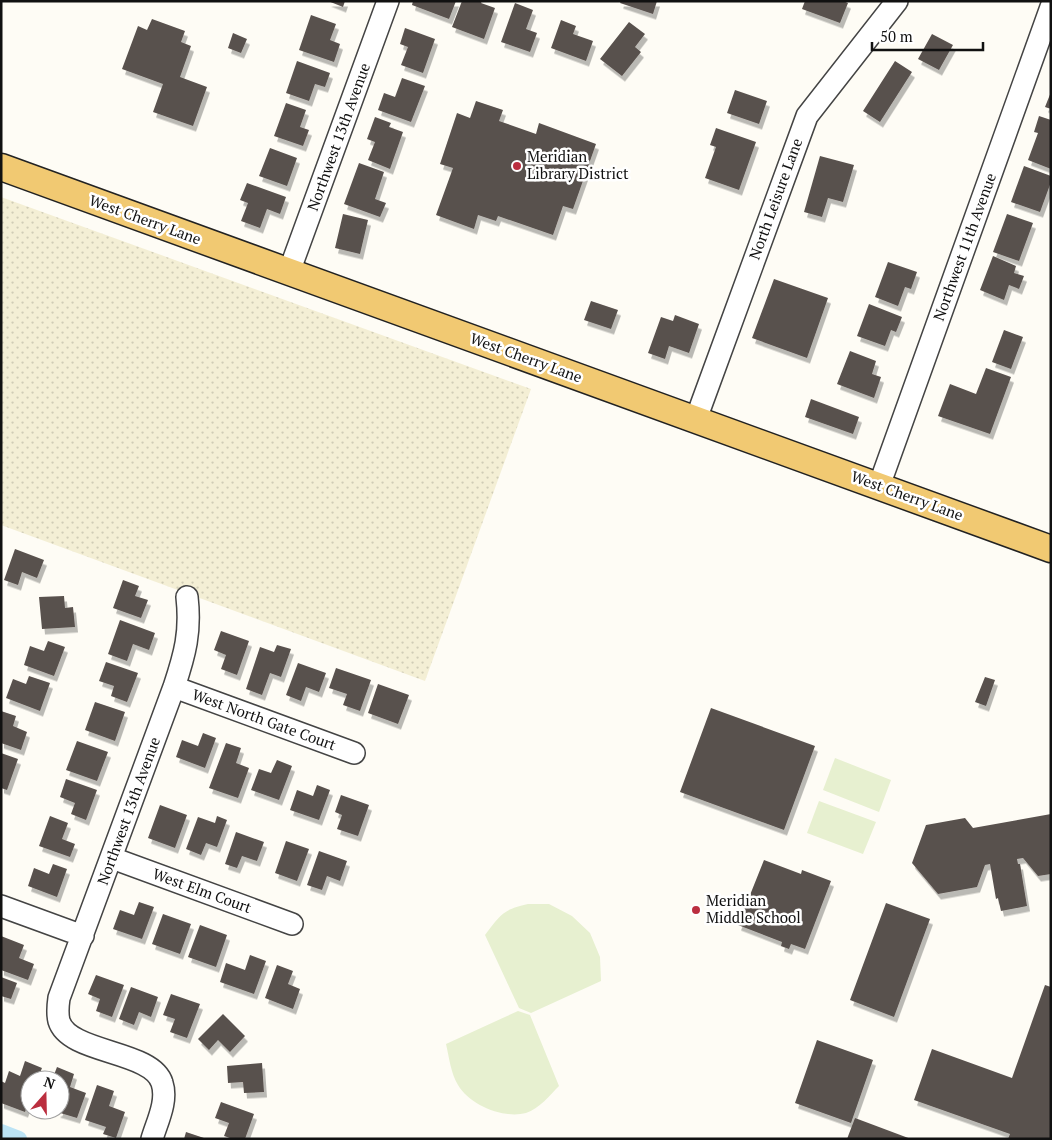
<svg xmlns="http://www.w3.org/2000/svg" width="1052" height="1140" viewBox="0 0 1052 1140" font-family="'PT Serif',serif">
	<style>
		.farmland { fill: url(#farmland-dots) }
		.pitch { fill: #e7f0d0 }
		.lines { fill: none; stroke-linecap: round; stroke-linejoin: round }
		.canal { stroke: #bce3f4; stroke-width: 16 }
		.building { fill: #59514d; filter: url(#shadow) }
		.minor-casing { stroke: #444; stroke-width: 24 }
		.major-casing { stroke: #222; stroke-width: 29 }
		.minor { stroke: #fff; stroke-width: 21 }
		.major { stroke: #f1c972; stroke-width: 26 }
		.poi-dot { fill: #bb2e3f; stroke: #fff; stroke-width: 2 }
		.labels { text-anchor: middle; stroke-width: 5; stroke-linejoin: round; paint-order: stroke }
		.street-label { font-size: 15px; fill: #111; stroke: #fff }
		.poi-label { font-size: 15px; fill: #111; stroke: #fff; text-anchor: start }
	</style>
	<defs>
		<pattern id="farmland-dots" width="8" height="8" patternUnits="userSpaceOnUse" patternTransform="scale(1.25)"><rect width="8" height="8" fill="#f4efd5"/><path d="M2 2h.1M6 6h.1" fill="none" stroke="#d0ccb6" stroke-width="1.8" stroke-linecap="round"/></pattern>
		<filter id="shadow"><feDropShadow dx="3" dy="5.5" stdDeviation="0" flood-color="#0004"/></filter>
	</defs>
	<rect width="100%" height="100%" fill="#fefcf5"/>
	<path class="farmland" d="M 1,197 L 531,389 L 425,681 L 1,525 Z"/>
	<path class="pitch" d="M 835,758 L 891,780 L 879,812 L 823,790 Z
		M 819,801 L 876,822 L 863,854 L 807,833 Z
		M 528,904 L 549,904 L 572,916 L 590,933 L 600,957 L 601,981 L 531,1013 L 519,1008 L 485,935 C 500,915 504,909 528,904 Z
		M 518,1011 L 530,1015 L 559,1086 C 550,1095 539,1109 526,1113 C 503,1119 470,1105 458,1085 C 451,1074 449,1057 446,1044 Z"/>
	<g class="lines">
		<path class="canal" d="M 1,1132 L 19,1139"/>
	</g>
	<path class="building" d="M 328,1 L 345,1 L 343,7 Z
		M 413,1 L 456,1 L 449,19 L 412,5 Z
		M 462,1 L 482,1 L 481,3 L 495,8 L 484,39 L 452,27 Z
		M 621,1 L 657,1 L 653,14 L 620,3 Z
		M 805,1 L 843,1 L 848,3 L 840,23 L 802,9 Z
		M 515,3 L 533,10 L 526,29 L 537,33 L 530,52 L 501,42 Z
		M 311,15 L 336,24 L 330,40 L 340,44 L 334,62 L 299,50 Z
		M 152,19 L 185,31 L 181,42 L 191,46 L 180,77 L 207,87 L 193,126 L 153,112 L 163,84 L 122,69 L 138,26 L 147,30 Z
		M 561,20 L 576,26 L 573,34 L 593,41 L 586,61 L 551,48 Z
		M 629,22 L 645,34 L 635,47 L 641,52 L 622,76 L 600,59 Z
		M 405,28 L 435,39 L 423,73 L 401,65 L 408,47 L 400,44 Z
		M 233,33 L 247,39 L 241,53 L 228,48 Z
		M 932,34 L 953,45 L 939,70 L 918,59 Z
		M 297,61 L 330,73 L 325,87 L 315,84 L 309,101 L 286,93 Z
		M 895,61 L 912,72 L 880,122 L 863,111 Z
		M 402,78 L 425,86 L 411,122 L 378,110 L 384,93 L 395,97 Z
		M 735,90 L 767,101 L 759,124 L 727,113 Z
		M 1051,92 L 1051,109 L 1045,107 Z
		M 476,101 L 503,110 L 499,121 L 536,134 L 539,123 L 596,144 L 573,209 L 563,206 L 553,235 L 498,216 L 496,221 L 478,215 L 474,229 L 436,215 L 453,168 L 440,164 L 457,113 L 470,118 Z
		M 286,103 L 306,110 L 300,127 L 309,130 L 303,146 L 274,136 Z
		M 1039,116 L 1051,120 L 1051,169 L 1028,160 L 1038,133 L 1034,132 Z
		M 375,117 L 391,123 L 389,127 L 403,132 L 390,169 L 368,160 L 375,142 L 367,139 Z
		M 716,128 L 756,142 L 739,190 L 705,178 L 716,147 L 710,145 Z
		M 270,148 L 297,158 L 287,186 L 259,176 Z
		M 820,156 L 854,165 L 843,202 L 828,198 L 822,217 L 804,212 Z
		M 359,163 L 384,172 L 375,199 L 386,203 L 380,217 L 344,204 Z
		M 1024,166 L 1051,176 L 1051,182 L 1040,212 L 1011,202 Z
		M 247,183 L 286,197 L 280,214 L 267,209 L 260,228 L 241,221 L 248,203 L 240,200 Z
		M 343,214 L 368,220 L 360,254 L 335,248 Z
		M 1007,214 L 1033,223 L 1019,261 L 993,252 Z
		M 993,256 L 1016,266 L 1014,273 L 1024,276 L 1019,289 L 1009,285 L 1004,300 L 980,290 Z
		M 888,262 L 917,272 L 911,289 L 905,287 L 898,306 L 875,297 Z
		M 774,279 L 828,298 L 807,358 L 752,338 Z
		M 591,301 L 618,310 L 611,329 L 584,320 Z
		M 869,304 L 902,317 L 896,332 L 891,330 L 885,346 L 857,336 Z
		M 675,315 L 699,324 L 689,353 L 669,346 L 665,359 L 648,353 L 661,317 L 673,321 Z
		M 1004,330 L 1023,337 L 1011,369 L 992,362 Z
		M 850,351 L 876,361 L 872,374 L 881,377 L 874,398 L 837,384 Z
		M 986,368 L 1011,377 L 990,434 L 938,416 L 950,384 L 976,394 Z
		M 811,399 L 859,417 L 853,434 L 805,417 Z
		M 15,549 L 44,560 L 37,578 L 22,572 L 18,585 L 4,580 Z
		M 123,580 L 139,586 L 135,596 L 148,600 L 141,618 L 113,608 Z
		M 64,596 L 65,608 L 73,607 L 75,627 L 42,629 L 39,597 Z
		M 120,620 L 155,633 L 149,650 L 133,644 L 127,661 L 108,654 Z
		M 221,631 L 249,641 L 237,675 L 221,669 L 226,655 L 214,650 Z
		M 48,641 L 65,647 L 54,676 L 24,665 L 30,646 L 44,651 Z
		M 277,645 L 291,649 L 281,677 L 270,673 L 262,695 L 246,689 L 260,647 L 274,652 Z
		M 106,662 L 138,673 L 127,702 L 111,696 L 114,686 L 99,681 Z
		M 298,663 L 326,673 L 319,692 L 306,687 L 301,701 L 286,695 Z
		M 336,668 L 371,680 L 360,711 L 343,705 L 347,694 L 329,688 Z
		M 29,676 L 50,683 L 40,711 L 6,698 L 13,679 L 26,684 Z
		M 985,677 L 995,680 L 986,706 L 975,702 Z
		M 378,684 L 409,695 L 398,724 L 368,713 Z
		M 95,702 L 125,712 L 115,741 L 85,730 Z
		M 711,708 L 815,746 L 784,830 L 680,792 Z
		M 1,711 L 16,716 L 13,726 L 27,732 L 21,750 L 1,743 Z
		M 203,733 L 216,738 L 205,768 L 176,757 L 182,740 L 198,746 Z
		M 77,741 L 108,752 L 97,781 L 66,770 Z
		M 226,743 L 241,748 L 236,763 L 249,768 L 238,798 L 209,788 Z
		M 1,753 L 18,759 L 7,790 L 1,788 Z
		M 277,760 L 292,766 L 279,800 L 251,790 L 259,769 L 271,773 Z
		M 66,779 L 97,790 L 86,820 L 71,814 L 75,803 L 60,797 Z
		M 317,785 L 330,790 L 319,820 L 290,810 L 297,790 L 313,796 Z
		M 341,795 L 369,805 L 358,836 L 337,829 L 342,815 L 335,812 Z
		M 160,805 L 187,815 L 175,848 L 148,838 Z
		M 1051,814 L 1051,874 L 1038,876 L 1023,858 L 1017,859 L 1018,864 L 1020,864 L 1027,906 L 1001,911 L 998,898 L 996,899 L 990,864 L 985,865 L 977,887 L 938,894 L 912,863 L 926,825 L 965,818 L 973,828 Z
		M 50,816 L 68,823 L 62,839 L 75,844 L 70,857 L 39,846 Z
		M 217,816 L 227,820 L 217,847 L 206,843 L 201,855 L 186,849 L 198,817 L 215,823 Z
		M 236,832 L 264,842 L 257,861 L 242,856 L 237,868 L 225,864 Z
		M 286,841 L 309,849 L 297,881 L 275,873 Z
		M 319,851 L 347,861 L 340,881 L 327,876 L 322,890 L 307,885 Z
		M 764,860 L 801,874 L 802,870 L 831,881 L 805,949 L 791,944 L 789,949 L 781,946 L 782,942 L 738,925 Z
		M 53,864 L 67,869 L 57,897 L 28,886 L 34,868 L 49,874 Z
		M 139,902 L 154,907 L 142,939 L 113,929 L 120,910 L 134,915 Z
		M 886,903 L 930,919 L 894,1017 L 850,1000 Z
		M 163,914 L 191,924 L 180,954 L 152,944 Z
		M 200,925 L 227,935 L 216,967 L 188,957 Z
		M 1,936 L 24,945 L 19,958 L 34,964 L 28,980 L 1,970 Z
		M 250,955 L 266,961 L 254,994 L 220,982 L 226,963 L 245,970 Z
		M 277,965 L 293,971 L 288,984 L 300,989 L 293,1009 L 265,998 Z
		M 96,975 L 124,985 L 112,1017 L 96,1011 L 100,999 L 88,994 Z
		M 1,977 L 17,983 L 11,999 L 1,996 Z
		M 1045,985 L 1051,987 L 1051,1139 L 1008,1139 L 1010,1134 L 914,1100 L 932,1049 L 1012,1078 Z
		M 131,987 L 158,997 L 151,1017 L 139,1012 L 134,1025 L 119,1019 Z
		M 171,994 L 200,1004 L 187,1038 L 170,1032 L 175,1019 L 163,1015 Z
		M 223,1014 L 245,1036 L 230,1052 L 218,1040 L 209,1050 L 198,1039 Z
		M 817,1040 L 873,1060 L 851,1123 L 795,1103 Z
		M 25,1061 L 42,1068 L 37,1080 L 30,1080 L 30,1098 L 25,1112 L 1,1103 L 1,1081 L 5,1083 L 9,1071 L 20,1076 Z
		M 262,1063 L 264,1092 L 244,1093 L 243,1082 L 228,1083 L 227,1066 Z
		M 57,1067 L 74,1074 L 70,1087 L 86,1093 L 77,1118 L 57,1112 L 60,1110 L 60,1080 L 52,1080 Z
		M 97,1085 L 114,1091 L 109,1106 L 125,1112 L 116,1138 L 103,1134 L 106,1127 L 85,1120 Z
		M 221,1102 L 254,1114 L 245,1139 L 233,1139 L 224,1136 L 229,1123 L 215,1118 Z
		M 855,1118 L 911,1139 L 847,1139 Z
		M 186,1132 L 204,1138 L 204,1139 L 184,1139 Z"/>
	<g class="lines">
		<g class="minor-casing">
			<path id="minor" d="M 289,272 L 388,1
				M 696,419 L 807,116 L 897,1
				M 879,486 L 1051,7
				M 174,687 L 354,753
				M 112,858 L 292,924
				M 1,906 L 83,936
				M 152,1139 C 157,1122 168,1101 162,1083 C 152,1050 69,1054 59,1021 C 57,1013 58,1005 59,998 L 174,687 C 185,654 191,632 187,597"/>
		</g>
		<g class="major-casing">
			<path id="major" d="M 1,167 L 1051,549"/>
		</g>
		<use href="#minor" class="minor"/>
		<use href="#major" class="major"/>
	</g>
	<g class="poi-dot">
		<circle cx="517" cy="166" r="5"/>
		<circle cx="696" cy="910" r="5"/>
	</g>
	<g class="labels">
		<g class="street-label">
			<text transform="translate(339 137) rotate(-70)" y="5">Northwest 13th Avenue</text>
			<text transform="translate(776 199) rotate(-70)" y="5">North Leisure Lane</text>
			<text transform="translate(145 220) rotate(20)" y="5">West Cherry Lane</text>
			<text transform="translate(965 247) rotate(-70)" y="5">Northwest 11th Avenue</text>
			<text transform="translate(526 358) rotate(20)" y="5">West Cherry Lane</text>
			<text transform="translate(907 496) rotate(20)" y="5">West Cherry Lane</text>
			<text transform="translate(264 720) rotate(20)" y="5">West North Gate Court</text>
			<text transform="translate(129 811) rotate(-70)" y="5">Northwest 13th Avenue</text>
			<text transform="translate(202 891) rotate(20)" y="5">West Elm Court</text>
		</g>
		<g class="poi-label">
			<text x="527" y="162">Meridian<tspan x="527" dy="17">Library District</tspan></text>
			<text x="706" y="906">Meridian<tspan x="706" dy="17">Middle School</tspan></text>
		</g>
	</g>
	<rect width="1052" height="1140" fill="none" stroke="#111111" stroke-width="5"/>
	<g transform="translate(45 1095) rotate(20)"><circle r="24" fill="#ffffff" stroke="#a0a0a0"/>
	<path d="M0-4L9 19L0 12L-9 19Z" fill="#bb2e3f"/>
	<text y="-8" font-size="14" font-weight="bold" text-anchor="middle" fill="#111111">N</text>
	</g>
	<path d="M872 42v8h111v-8" fill="none" stroke="#111111" stroke-width="2.5"/>
	<text x="880" y="42" font-size="15" fill="#111111" stroke="#ffffff" stroke-width="4" paint-order="stroke">50 m</text>
</svg>
